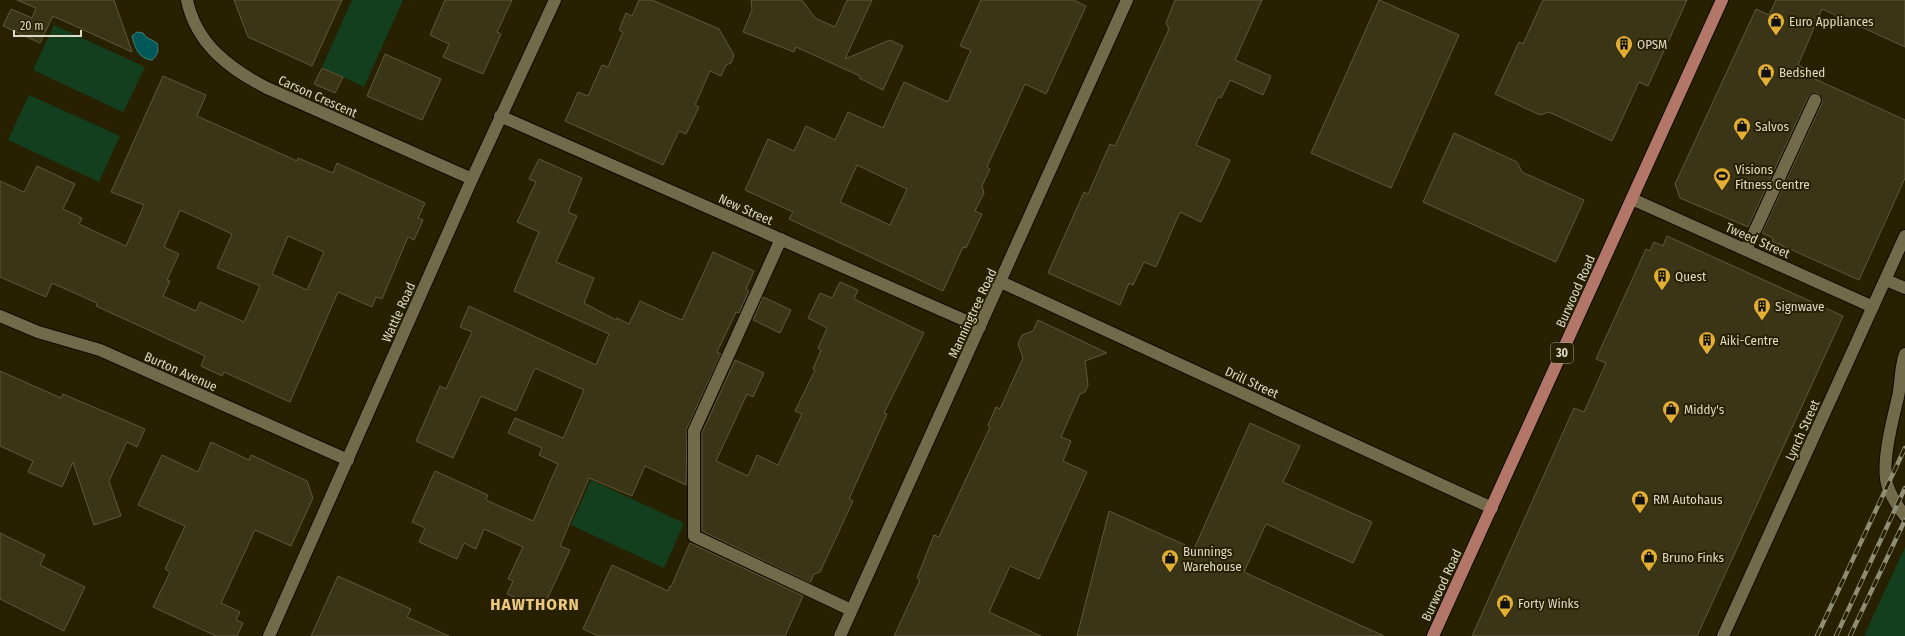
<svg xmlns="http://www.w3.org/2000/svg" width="1905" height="636" viewBox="0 0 1905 636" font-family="'Fira Sans Condensed',sans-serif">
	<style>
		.green { fill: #133f1e }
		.water { fill: #005859; stroke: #427f7a }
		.building { fill: #3a3516; stroke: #5f5939; fill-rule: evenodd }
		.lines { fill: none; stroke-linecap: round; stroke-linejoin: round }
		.minor-casing { stroke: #0f0a00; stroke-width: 14 }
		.major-casing { stroke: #0f0a00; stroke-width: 14 }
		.minor { stroke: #716b4b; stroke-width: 12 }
		.major { stroke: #b27768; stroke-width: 12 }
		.rail-casing { stroke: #918d75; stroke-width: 4.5 }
		.rail { stroke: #272102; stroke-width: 3; stroke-dasharray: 9; stroke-linecap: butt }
		.labels { text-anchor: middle; stroke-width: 4; stroke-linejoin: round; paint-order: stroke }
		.shield { fill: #272102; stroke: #a6a28d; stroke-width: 1 }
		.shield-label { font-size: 12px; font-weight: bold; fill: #dddac8 }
		.poi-label { font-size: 13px; fill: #dddac8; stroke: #272102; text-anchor: start }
		.street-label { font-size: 13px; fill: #dddac8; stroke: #272102 }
		.district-label { font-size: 17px; font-weight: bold; letter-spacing: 1px; fill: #edc980; stroke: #272102 }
	</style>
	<rect width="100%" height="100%" fill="#272102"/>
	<path class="green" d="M 352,0 L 403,0 L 364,87 L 322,67 Z
		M 54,25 L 145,67 L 123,112 L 33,70 Z
		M 29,95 L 120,136 L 99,182 L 8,140 Z
		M 591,480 L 684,523 L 664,568 L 571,525 Z
		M 1905,547 L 1905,636 L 1864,636 Z"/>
	<path class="water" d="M 137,32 L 143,33 L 146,37 L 157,43 C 159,50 158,55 152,60 C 139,59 135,48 132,36 Z"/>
	<path class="building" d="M 17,0 L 114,0 L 132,52 L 53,16 L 40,43 L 3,26 L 11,9 L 32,18 L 36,8 Z
		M 234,0 L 342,0 L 312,66 L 248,37 Z
		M 445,0 L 512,0 L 497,32 L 501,34 L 483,74 L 443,57 L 449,44 L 430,35 Z
		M 639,0 L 652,0 L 719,29 L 734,55 L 731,63 L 726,65 L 721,76 L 710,71 L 695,105 L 699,107 L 686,134 L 679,131 L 663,165 L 565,121 L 578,92 L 588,96 L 602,65 L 608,67 L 623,32 L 619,30 L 626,13 L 632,16 Z
		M 751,0 L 802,0 L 815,18 L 835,27 L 847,0 L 872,0 L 845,59 L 890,40 L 903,46 L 883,90 L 859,78 L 860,76 L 796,47 L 794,52 L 743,32 L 752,10 Z
		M 981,0 L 1073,0 L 1086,6 L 1046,94 L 1025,84 L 987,167 L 990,169 L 982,186 L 984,193 L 975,211 L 982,214 L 966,248 L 963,247 L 943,291 L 789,219 L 793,212 L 745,190 L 768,139 L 794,151 L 806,126 L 835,140 L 848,112 L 883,128 L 904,82 L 948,102 L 971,50 L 960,46 ZM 857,165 L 907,189 L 890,225 L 840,202 Z
		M 1175,0 L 1262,0 L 1235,60 L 1271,76 L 1263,95 L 1230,80 L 1221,98 L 1218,97 L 1196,145 L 1230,160 L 1221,180 L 1201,222 L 1180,212 L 1156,267 L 1144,262 L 1133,285 L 1129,283 L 1120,305 L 1048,273 L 1084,192 L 1088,194 L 1110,144 L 1115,146 L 1169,29 L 1166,23 Z
		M 1379,0 L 1459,35 L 1391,188 L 1311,153 Z
		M 1543,0 L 1687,0 L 1648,86 L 1639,82 L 1612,141 L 1549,112 L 1540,115 L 1495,94 L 1519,42 L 1523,44 Z
		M 1776,0 L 1905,0 L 1905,47 L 1822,9 L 1798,65 L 1818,74 L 1815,79 L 1905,120 L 1905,178 L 1859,280 L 1772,241 L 1773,238 L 1762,233 L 1822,103 L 1822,99 L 1818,93 L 1814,93 L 1808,97 L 1748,227 L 1680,198 L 1675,184 L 1756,9 L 1769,15 Z
		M 385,54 L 441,79 L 422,120 L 367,96 Z
		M 322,68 L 343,77 L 335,93 L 314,84 Z
		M 163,76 L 206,95 L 197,116 L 297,161 L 298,158 L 333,173 L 337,163 L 425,203 L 418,218 L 423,220 L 414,240 L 408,237 L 382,299 L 376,297 L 372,307 L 338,292 L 290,402 L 224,372 L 222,376 L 201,366 L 205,356 L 96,306 L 97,303 L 52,283 L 46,297 L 0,277 L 0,181 L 24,192 L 37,166 L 75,184 L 63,209 L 82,218 L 79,224 L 126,246 L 144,205 L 111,192 ZM 180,210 L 232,234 L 217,268 L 260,286 L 244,322 L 200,302 L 196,311 L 163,296 L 170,281 L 167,280 L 179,254 L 164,247 ZM 288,236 L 324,252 L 307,290 L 272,274 Z
		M 1454,133 L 1517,162 L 1522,172 L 1584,200 L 1556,262 L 1423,202 Z
		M 539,159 L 582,178 L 568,212 L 577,216 L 556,262 L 594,278 L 584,303 L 616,320 L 617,318 L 629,324 L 640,301 L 682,320 L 713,252 L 754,271 L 746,289 L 749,291 L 739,313 L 736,312 L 717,352 L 721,354 L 687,428 L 686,485 L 645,466 L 632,496 L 589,478 L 560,546 L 570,550 L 542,610 L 507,594 L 513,581 L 508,579 L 523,547 L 484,529 L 476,549 L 464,543 L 457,559 L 419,542 L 425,528 L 412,522 L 435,471 L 488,495 L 486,500 L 533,521 L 558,464 L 539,455 L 542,448 L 508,433 L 515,418 L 563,438 L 584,390 L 535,368 L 516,411 L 481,396 L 453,458 L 416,441 L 440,386 L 446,389 L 472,332 L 460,327 L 469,306 L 596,365 L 609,334 L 514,291 L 539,232 L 517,222 L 536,182 L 529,179 Z
		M 1667,236 L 1843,316 L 1697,636 L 1472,636 L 1574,408 L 1584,412 L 1606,363 L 1596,359 L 1646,249 L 1650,251 L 1654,242 L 1663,246 Z
		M 840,282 L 858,290 L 854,299 L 924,333 L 884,413 L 887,414 L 849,499 L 853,501 L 820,572 L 814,574 L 810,583 L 702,531 L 702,433 L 735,360 L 764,373 L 753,397 L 747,394 L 716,461 L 748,476 L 757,455 L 778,465 L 802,414 L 795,411 L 815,370 L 813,369 L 821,350 L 818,348 L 827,328 L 808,318 L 820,293 L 832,298 Z
		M 763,297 L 791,310 L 780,333 L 753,320 Z
		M 1038,320 L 1107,353 L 1085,361 L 1088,385 L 1085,392 L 1080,394 L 1061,437 L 1071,441 L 1063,461 L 1087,472 L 1039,579 L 1010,566 L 989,612 L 1041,636 L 894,636 L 920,580 L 917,578 L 934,535 L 939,537 L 990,427 L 988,425 L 996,407 L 1000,409 L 1023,358 L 1018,344 L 1022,335 L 1033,331 Z
		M 0,371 L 61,398 L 63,394 L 145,429 L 137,447 L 127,442 L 109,481 L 121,516 L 94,525 L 73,462 L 62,487 L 28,472 L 33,461 L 0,446 Z
		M 1250,423 L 1300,446 L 1283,482 L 1372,522 L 1353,563 L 1266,524 L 1244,572 L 1384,636 L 1077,636 L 1109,511 L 1194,549 Z
		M 211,442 L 249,460 L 251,455 L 307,481 L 313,498 L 291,546 L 255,530 L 221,603 L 240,612 L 236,620 L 243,623 L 237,636 L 216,636 L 153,607 L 170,572 L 165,569 L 185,526 L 138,505 L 162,455 L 198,472 Z
		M 0,533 L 45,555 L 40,565 L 85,587 L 64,631 L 0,599 Z
		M 690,543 L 803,596 L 785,636 L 598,636 L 583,629 L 612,565 L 668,591 L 670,586 L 671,587 Z
		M 338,576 L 411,609 L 407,617 L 449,636 L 311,636 Z"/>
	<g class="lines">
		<g class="minor-casing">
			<path id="minor" d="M 187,0 C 196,44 230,69 267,88 L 472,179
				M 500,116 L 980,327
				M 1632,199 L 1873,307
				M 781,239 L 694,431 L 694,536 L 851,610
				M 1746,250 L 1815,100
				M 1886,280 L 1905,288
				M 1001,282 L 1492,508
				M 0,316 L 38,332 L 100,350 L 348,460
				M 1905,354 C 1900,368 1901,383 1898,397 C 1893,418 1880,466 1888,487 C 1892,498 1898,507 1905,516
				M 269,636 L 472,179 L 555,0
				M 840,636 L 1127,0
				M 1723,636 L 1905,236"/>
		</g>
		<g class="major-casing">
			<path id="major" d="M 1433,636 L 1722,0"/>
		</g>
		<use href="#minor" class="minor"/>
		<use href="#major" class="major"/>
		<g class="rail-casing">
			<path id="rail" d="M 1817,636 L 1905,448
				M 1836,636 L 1905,488
				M 1850,636 L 1905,520"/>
		</g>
		<use href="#rail" class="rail"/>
	</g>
	<defs>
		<g id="shop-pin" transform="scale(0.9)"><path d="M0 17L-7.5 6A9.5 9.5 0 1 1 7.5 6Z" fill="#e2ae34" stroke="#272102"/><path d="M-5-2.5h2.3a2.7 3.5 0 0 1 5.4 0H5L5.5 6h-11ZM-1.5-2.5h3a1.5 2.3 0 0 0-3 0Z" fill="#111"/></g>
		<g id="building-pin" transform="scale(0.9)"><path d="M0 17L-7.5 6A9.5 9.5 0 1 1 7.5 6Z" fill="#e2ae34" stroke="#272102"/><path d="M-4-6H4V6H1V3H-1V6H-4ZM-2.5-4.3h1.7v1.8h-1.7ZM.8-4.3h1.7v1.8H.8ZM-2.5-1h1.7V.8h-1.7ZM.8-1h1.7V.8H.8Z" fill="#111"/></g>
		<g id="stadium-pin" transform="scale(0.9)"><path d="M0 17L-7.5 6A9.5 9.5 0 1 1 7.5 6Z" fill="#e2ae34" stroke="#272102"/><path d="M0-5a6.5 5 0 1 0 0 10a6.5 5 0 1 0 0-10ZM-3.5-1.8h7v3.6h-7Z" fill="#111"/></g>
	</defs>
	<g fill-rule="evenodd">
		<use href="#shop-pin" x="1776" y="21"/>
		<use href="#building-pin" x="1624" y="44"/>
		<use href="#shop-pin" x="1766" y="72"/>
		<use href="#shop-pin" x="1742" y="126"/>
		<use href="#stadium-pin" x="1722" y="176"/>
		<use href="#building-pin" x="1662" y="276"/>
		<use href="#building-pin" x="1762" y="306"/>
		<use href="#building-pin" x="1707" y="340"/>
		<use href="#shop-pin" x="1671" y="409"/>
		<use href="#shop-pin" x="1640" y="499"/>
		<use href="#shop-pin" x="1649" y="557"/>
		<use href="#shop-pin" x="1170" y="558"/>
		<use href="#shop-pin" x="1505" y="603"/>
	</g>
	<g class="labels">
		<rect class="shield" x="1551" y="343" width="22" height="20" rx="3"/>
		<g class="shield-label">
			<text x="1562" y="357">30</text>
		</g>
		<g class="poi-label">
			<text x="1789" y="26">Euro Appliances</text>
			<text x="1637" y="49">OPSM</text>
			<text x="1779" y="77">Bedshed</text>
			<text x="1755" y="131">Salvos</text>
			<text x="1735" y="174">Visions<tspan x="1735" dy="15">Fitness Centre</tspan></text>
			<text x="1675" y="281">Quest</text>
			<text x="1775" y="311">Signwave</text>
			<text x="1720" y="345">Aiki-Centre</text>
			<text x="1684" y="414">Middy's</text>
			<text x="1653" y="504">RM Autohaus</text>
			<text x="1183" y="556">Bunnings<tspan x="1183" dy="15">Warehouse</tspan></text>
			<text x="1662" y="562">Bruno Finks</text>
			<text x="1518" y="608">Forty Winks</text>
		</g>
		<g class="street-label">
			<text transform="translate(318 96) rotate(24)" y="5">Carson Crescent</text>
			<text transform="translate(746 209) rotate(24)" y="5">New Street</text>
			<text transform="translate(1758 240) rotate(24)" y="5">Tweed Street</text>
			<text transform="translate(1575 291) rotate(-66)" y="5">Burwood Road</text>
			<text transform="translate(398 312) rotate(-66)" y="5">Wattle Road</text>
			<text transform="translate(972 313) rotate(-65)" y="5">Manningtree Road</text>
			<text transform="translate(181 371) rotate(24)" y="5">Burton Avenue</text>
			<text transform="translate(1252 382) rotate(25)" y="5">Drill Street</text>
			<text transform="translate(1802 430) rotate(-66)" y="5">Lynch Street</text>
			<text transform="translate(1441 585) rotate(-65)" y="5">Burwood Road</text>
		</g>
		<g class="district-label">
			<text x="535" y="610">HAWTHORN</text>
		</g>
	</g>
	<path d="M14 30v6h67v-6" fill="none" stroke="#dddac8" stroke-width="2"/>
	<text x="20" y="30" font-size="12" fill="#dddac8" stroke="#272102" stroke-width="3" paint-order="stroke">20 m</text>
</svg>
